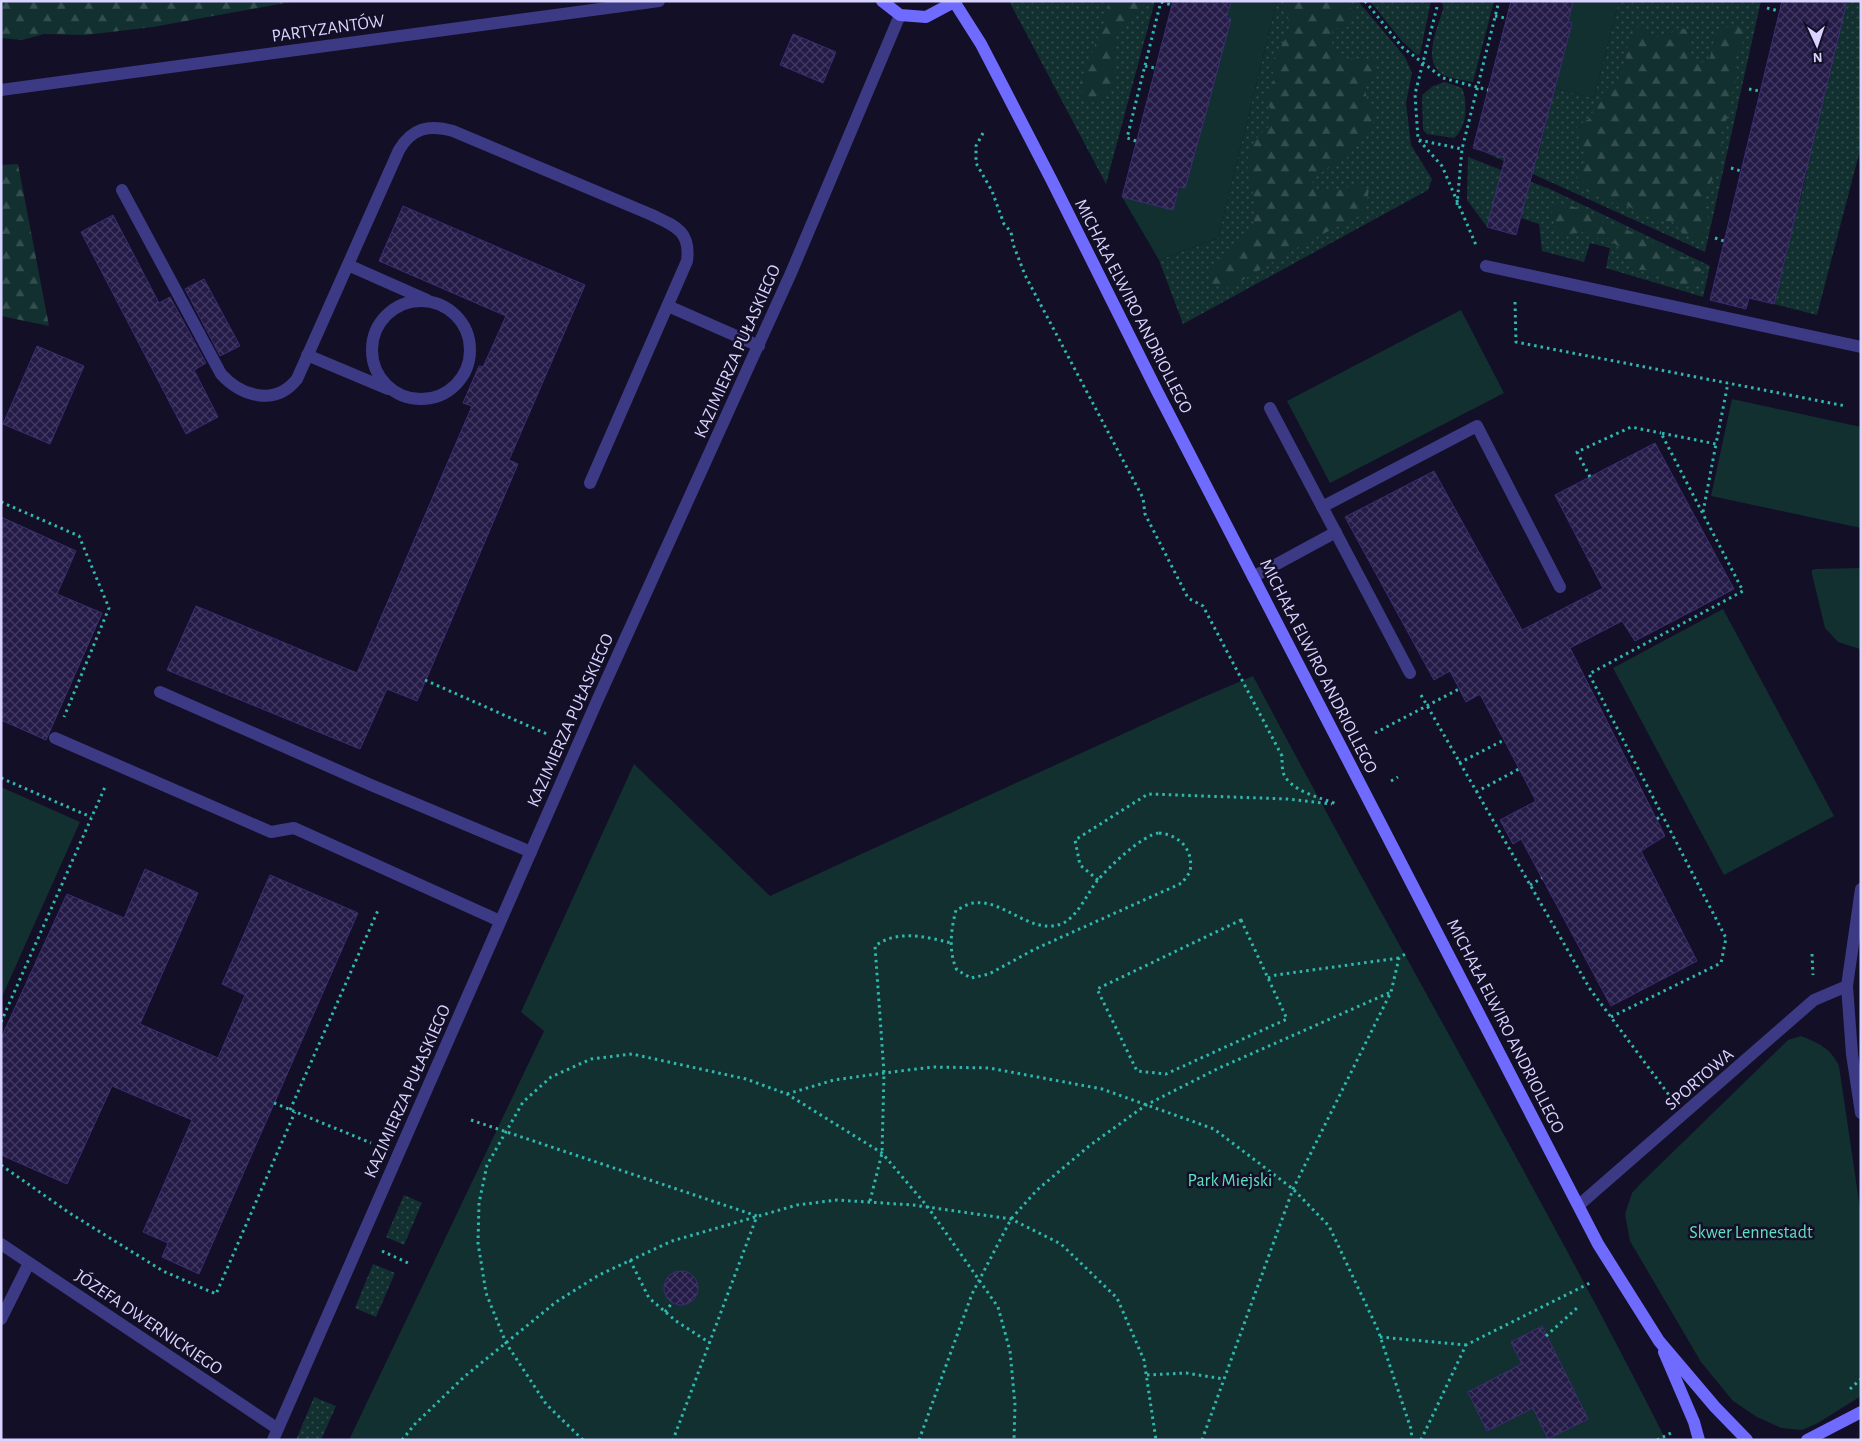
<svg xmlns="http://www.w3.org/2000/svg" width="1862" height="1441" viewBox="0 0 1862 1441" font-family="'Alegreya Sans',sans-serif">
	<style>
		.grass { fill: url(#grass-dots) }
		.forest { fill: url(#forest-firs) }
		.green { fill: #12302f }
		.building { fill: url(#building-cross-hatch); stroke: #3b2d73 }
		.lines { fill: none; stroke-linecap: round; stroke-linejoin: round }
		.path { stroke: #2fb8b0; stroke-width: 3; stroke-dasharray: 2.5 4; stroke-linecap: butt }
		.lane { stroke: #3d3a85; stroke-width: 12 }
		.street { stroke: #3d3a85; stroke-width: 12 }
		.secondary { stroke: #6f6bff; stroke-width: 12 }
		.labels { text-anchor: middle; stroke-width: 5; stroke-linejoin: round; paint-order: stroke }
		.street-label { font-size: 18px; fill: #d9d4ff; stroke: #130f26 }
		.park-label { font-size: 18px; fill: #5fe0c0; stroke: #130f26 }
	</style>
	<defs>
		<pattern id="grass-dots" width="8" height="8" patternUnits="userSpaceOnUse" patternTransform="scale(1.25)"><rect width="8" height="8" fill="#12302f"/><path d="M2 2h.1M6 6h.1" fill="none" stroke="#344d4e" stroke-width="1.8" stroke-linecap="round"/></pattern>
		<pattern id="forest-firs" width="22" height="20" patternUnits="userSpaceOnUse" patternTransform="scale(1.25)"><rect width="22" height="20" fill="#12302f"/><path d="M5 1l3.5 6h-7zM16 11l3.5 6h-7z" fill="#344d4e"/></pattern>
		<pattern id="building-cross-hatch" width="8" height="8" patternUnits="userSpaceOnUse" patternTransform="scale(1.25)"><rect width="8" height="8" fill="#241b47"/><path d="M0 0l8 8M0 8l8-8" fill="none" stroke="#433b63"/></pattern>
	</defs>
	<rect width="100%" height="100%" fill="#130f26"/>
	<path class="grass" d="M 1009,1 L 1155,1 L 1106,184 Z
		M 1277,1 L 1358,1 L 1405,57 L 1412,73 L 1406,103 L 1411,145 L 1432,179 L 1428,190 L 1183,324 L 1159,260 L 1218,238 Z
		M 1370,1 L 1431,1 L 1420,54 L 1417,55 L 1401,40 Z
		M 1439,1 L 1494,1 L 1473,82 C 1464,80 1450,79 1443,75 C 1421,61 1438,28 1443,9 L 1443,4 Z
		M 1619,1 L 1761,1 L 1705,252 L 1484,152 L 1509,158 L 1512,148 L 1538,155 L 1551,103 L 1551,87 L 1594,98 Z
		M 1847,1 L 1861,1 L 1861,146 L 1817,315 L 1774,304 L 1787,252 L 1792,207 L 1798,208 L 1807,171 L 1802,169 Z
		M 1445,82 L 1462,88 C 1468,102 1467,128 1454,138 L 1427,134 L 1423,130 L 1422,95 L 1433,86 Z
		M 1468,157 L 1552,190 L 1710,266 L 1703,297 L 1606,268 L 1610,248 L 1590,243 L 1584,262 L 1542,251 L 1539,224 L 1521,218 L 1524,205 L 1495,198 L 1487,227 L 1467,200 Z
		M 404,1195 L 422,1203 L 404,1245 L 386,1237 Z
		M 373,1264 L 395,1273 L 376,1317 L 355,1308 Z
		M 314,1397 L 336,1406 L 321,1440 L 296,1440 Z"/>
	<path class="forest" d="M 1,1 L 296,1 L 153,27 L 85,35 L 44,34 L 22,40 L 1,38 Z
		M 1109,1 L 1146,1 C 1137,15 1120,25 1115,41 C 1110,56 1122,77 1109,90 C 1104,95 1096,99 1090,104 L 1083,99 L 1080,83 L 1108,12 Z
		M 1283,1 L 1345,1 L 1354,13 L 1348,27 L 1333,29 L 1332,47 L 1339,58 L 1376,60 C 1379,71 1372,79 1365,88 L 1367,100 L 1374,111 L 1373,131 L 1357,140 L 1350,156 L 1330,166 L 1312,180 L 1316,192 L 1339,190 L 1358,184 L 1369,189 L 1365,213 L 1307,242 L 1229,288 L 1210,283 C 1212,246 1241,254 1252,227 C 1267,191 1222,161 1271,125 L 1271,109 L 1265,99 L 1275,77 L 1270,65 L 1291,29 Z
		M 1645,26 L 1652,36 L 1664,38 L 1678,28 L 1685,29 L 1690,37 L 1691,57 L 1701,63 L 1710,58 L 1716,30 L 1732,26 L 1744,29 L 1742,47 L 1733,59 L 1739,73 C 1729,94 1731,115 1720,136 C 1728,174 1709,171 1705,202 C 1704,207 1707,211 1708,217 C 1710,222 1706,230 1705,235 L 1696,240 L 1681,232 L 1673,222 L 1654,220 L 1624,204 L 1608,202 L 1579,187 C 1576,175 1577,170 1585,161 C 1584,148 1578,139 1577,126 L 1589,119 L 1605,89 C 1629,80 1624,50 1632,28 Z
		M 18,164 L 49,326 L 1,316 L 1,165 Z
		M 1551,203 L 1566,204 L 1598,216 L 1606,226 L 1621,227 L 1653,242 L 1666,251 L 1688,259 L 1690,266 L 1701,268 L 1702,277 L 1694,285 L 1686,287 L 1673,280 L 1659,277 L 1645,270 L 1635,270 L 1619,257 L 1618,246 L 1607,238 L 1593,238 L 1582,232 L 1567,235 L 1557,232 C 1556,221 1550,214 1551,203 Z"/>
	<path class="green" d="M 1231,1 L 1277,1 L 1218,238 L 1159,260 L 1122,197 L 1173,210 L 1231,19 L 1226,18 Z
		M 1573,1 L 1619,1 L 1594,98 L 1551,87 L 1563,58 L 1572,24 L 1568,22 Z
		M 1461,310 L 1504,393 L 1330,483 L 1287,401 Z
		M 1732,399 L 1861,427 L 1861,528 L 1711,496 Z
		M 1861,568 L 1861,649 L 1860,649 L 1838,642 L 1825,628 L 1812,574 L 1812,570 L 1816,569 Z
		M 1723,609 L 1834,816 L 1724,875 L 1613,668 Z
		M 1253,676 C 1389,932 1535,1182 1666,1440 L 349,1440 L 544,1031 L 521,1012 L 634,764 L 770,896 L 1199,699 Z
		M 1,787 L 80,822 L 1,999 Z
		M 1801,1036 C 1818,1043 1831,1048 1839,1066 L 1861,1215 L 1861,1396 L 1818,1423 L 1802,1430 L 1781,1428 L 1757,1417 L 1733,1401 L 1701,1362 L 1630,1241 L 1625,1214 L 1632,1193 L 1641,1183 L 1788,1040 Z"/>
	<path class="building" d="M 1173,1 L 1231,1 L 1226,18 L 1231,19 L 1207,109 L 1185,188 L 1179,187 L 1173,210 L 1122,197 Z
		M 1511,1 L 1573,1 L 1568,22 L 1572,23 L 1516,235 L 1487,227 L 1505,158 L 1473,148 Z
		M 1782,1 L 1847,1 L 1774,304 L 1749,298 L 1746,309 L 1710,300 Z
		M 793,34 L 836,52 L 823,83 L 780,65 Z
		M 403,206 L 585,285 L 509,460 L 518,464 L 417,701 L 387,689 L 360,749 L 167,670 L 196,606 L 357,673 L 472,406 L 463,403 L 479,366 L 483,367 L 506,316 L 379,261 Z
		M 113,215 L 159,303 L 170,297 L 206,363 L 194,370 L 218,417 L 186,434 L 81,232 Z
		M 204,279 L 240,346 L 220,356 L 185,289 Z
		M 37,346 L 84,366 L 50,444 L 3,424 Z
		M 1655,443 L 1734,589 L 1635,641 L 1622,621 L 1570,648 L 1665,836 L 1641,851 L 1697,961 L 1611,1006 L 1521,839 L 1513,844 L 1500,820 L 1536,801 L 1480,694 L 1466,702 L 1450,671 L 1434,680 L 1345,517 L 1434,471 L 1522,630 L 1603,588 L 1555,495 Z
		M 1,517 L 76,551 L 57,594 L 102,613 L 46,740 L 1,720 Z
		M 145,869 L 198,893 L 140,1024 L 218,1058 L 245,995 L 222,984 L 270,875 L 358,913 L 199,1274 L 162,1257 L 168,1243 L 143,1232 L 192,1120 L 112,1086 L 67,1184 L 1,1155 L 1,1038 L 67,894 L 124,918 Z
		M664 1288a17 17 0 1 1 34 0a17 17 0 1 1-34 0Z
		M 1542,1326 L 1588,1419 L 1548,1439 L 1533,1408 L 1487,1431 L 1468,1392 L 1522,1364 L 1511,1342 Z"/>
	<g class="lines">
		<path class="path" d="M 1365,1 L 1402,47 L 1443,78 L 1488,90
			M 1161,2 L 1172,5
			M 1437,7 L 1415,94 L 1418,139 L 1442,166 L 1476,245
			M 1767,8 L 1779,11
			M 1495,16 L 1506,18
			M 1145,66 L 1155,68
			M 1749,89 L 1760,91
			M 983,133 L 976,146 L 976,163 L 992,191 L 1004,224 L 1011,232 L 1013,244 L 1025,275 L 1143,498 L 1145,514 L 1188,598 L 1203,606 L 1282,756 C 1282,761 1282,767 1283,772 C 1289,791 1321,798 1337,804
			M 1419,140 L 1462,149
			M 1136,141 L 1127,138 L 1161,1
			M 1731,168 L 1741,171
			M 1457,205 L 1462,149 L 1499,1
			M 1715,238 L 1724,241
			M 1515,302 L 1516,342 L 1846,406
			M 1590,477 L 1577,452 L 1631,427 L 1661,433
			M 1,502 L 79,536 L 109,608 L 64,717
			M 1703,512 L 1716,444
			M 425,680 L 549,735
			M 1421,695 L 1590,989 L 1669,1095
			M 1375,733 L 1459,689
			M 1459,763 L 1504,740
			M 1,778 L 91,817
			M 1391,781 L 1398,777
			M 1476,792 L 1519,769
			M 1657,819 L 1662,815
			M 1159,833 C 1180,835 1194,850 1190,872 L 1182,883 L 1035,949 L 989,974 L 971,978 L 957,970 C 948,952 951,929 956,910 C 962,908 968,903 974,903 C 1004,899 1030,935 1061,924 C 1077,918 1087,894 1097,881 C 1109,867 1142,835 1159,833 Z
			M 1098,880 L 1080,865 L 1075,840 L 1148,794 L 1287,799 L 1332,804
			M 1530,885 L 1542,878
			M 1241,920 L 1287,1019 L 1166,1074 L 1137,1071 L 1097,989 Z
			M 1812,954 L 1813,975
			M 1268,978 L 1276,975 L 1399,958
			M 1611,1017 L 1721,963 L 1726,938 L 1589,674 L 1743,591 L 1661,433 L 1716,444 L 1728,383
			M 1,1022 L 105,787
			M 787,1094 L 834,1080 L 884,1073 L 933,1067 L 989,1068 L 1102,1089 L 1214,1129 L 1293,1189 L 1329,1226 L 1378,1330 L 1411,1429 L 1412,1440
			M 274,1103 L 371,1143
			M 290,1110 L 379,908
			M 471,1120 L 757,1216 L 673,1440
			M 1,1165 L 68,1212 L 163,1271 L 216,1294 L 295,1112
			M 870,1201 L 882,1153 L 884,1073 L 875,946 C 898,929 927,937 951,943
			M 382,1251 L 408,1263
			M 630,1260 L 649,1298 L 676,1321 L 710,1343
			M 665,1312 L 672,1303
			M 1546,1336 L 1577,1308
			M 1380,1337 L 1466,1345
			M 1147,1375 L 1186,1373 L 1224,1379
			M 1850,1389 L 1861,1379
			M 402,1440 L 415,1424 L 464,1377 L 556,1302 L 599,1275 L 672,1241 L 797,1205 L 837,1200 L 913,1205 L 1011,1219 L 1061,1244 L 1117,1298 L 1144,1360 L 1156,1440
			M 583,1440 L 546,1404 L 506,1343 L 486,1293 L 478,1243 L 479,1203 L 487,1165 L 523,1102 L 551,1077 L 591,1059 L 632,1054 L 746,1079 L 787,1094 L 882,1153 L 927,1206 L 998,1307 L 1010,1351 L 1015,1405 L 1014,1440
			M 919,1440 L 972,1294 L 1011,1219 L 1037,1190 L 1089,1146 L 1146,1105 L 1217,1069 L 1391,992
			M 1202,1440 L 1293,1189 L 1391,992 L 1399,958 L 1407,953
			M 1421,1440 L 1466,1345 L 1592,1282
			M 1657,1440 L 1671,1433"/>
		<path class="lane" d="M 122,190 L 221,374 C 241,396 275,407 297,379 L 399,150 C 412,128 429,124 453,131 L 652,215 C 675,226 691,231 687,261 L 590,483
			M 348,265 L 427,300
			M 1486,266 L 1861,347
			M372 350a49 49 0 1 1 98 0a49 49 0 1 1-98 0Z
			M 668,306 L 759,346
			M 307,355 L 388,389
			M 1270,408 L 1410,673
			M 1322,507 L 1477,426 L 1560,587
			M 1253,577 L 1336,532
			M 160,692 L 371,785 L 531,852
			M 55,738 L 271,832 L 294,828 L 500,921
			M 1,1319 L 29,1263"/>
		<path class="street" d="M 1,90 L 659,1
			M 1861,889 L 1847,986 L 1852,1054 L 1861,1113
			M 1579,1205 L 1814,1000 L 1847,986
			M 1,1244 L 278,1429
			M 273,1440 L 597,701 L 791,273 L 900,15"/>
		<path class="secondary" d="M 882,1 L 900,15 L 926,17 L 956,1
			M 955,3 L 981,44 L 1051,179 L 1157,391 L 1598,1244 L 1659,1341 L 1715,1407 L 1747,1440
			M 1664,1352 L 1694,1422 L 1699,1440
			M 1807,1440 L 1861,1412"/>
	</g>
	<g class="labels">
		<g class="street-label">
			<text transform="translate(328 28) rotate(-8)" y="6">PARTYZANTÓW</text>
			<text transform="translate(1134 306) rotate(63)" y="6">MICHAŁA ELWIRO ANDRIOLLEGO</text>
			<text transform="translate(737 351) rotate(-66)" y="6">KAZIMIERZA PUŁASKIEGO</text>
			<text transform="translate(1319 666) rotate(63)" y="6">MICHAŁA ELWIRO ANDRIOLLEGO</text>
			<text transform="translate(570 720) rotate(-66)" y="6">KAZIMIERZA PUŁASKIEGO</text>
			<text transform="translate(1506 1026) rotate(63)" y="6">MICHAŁA ELWIRO ANDRIOLLEGO</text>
			<text transform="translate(1699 1079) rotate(-41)" y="6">SPORTOWA</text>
			<text transform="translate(407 1091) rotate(-66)" y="6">KAZIMIERZA PUŁASKIEGO</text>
			<text transform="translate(149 1322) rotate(34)" y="6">JÓZEFA DWERNICKIEGO</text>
		</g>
		<g class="park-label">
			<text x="1230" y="1186">Park Miejski</text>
			<text x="1751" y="1238">Skwer Lennestadt</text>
		</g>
	</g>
	<rect width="1862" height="1441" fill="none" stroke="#d9d4ff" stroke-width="5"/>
	<g transform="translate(1817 45) rotate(177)" stroke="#130f26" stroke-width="4" paint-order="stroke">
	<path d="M0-4L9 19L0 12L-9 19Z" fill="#d9d4ff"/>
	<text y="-8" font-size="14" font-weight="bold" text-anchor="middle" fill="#d9d4ff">N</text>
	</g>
</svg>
